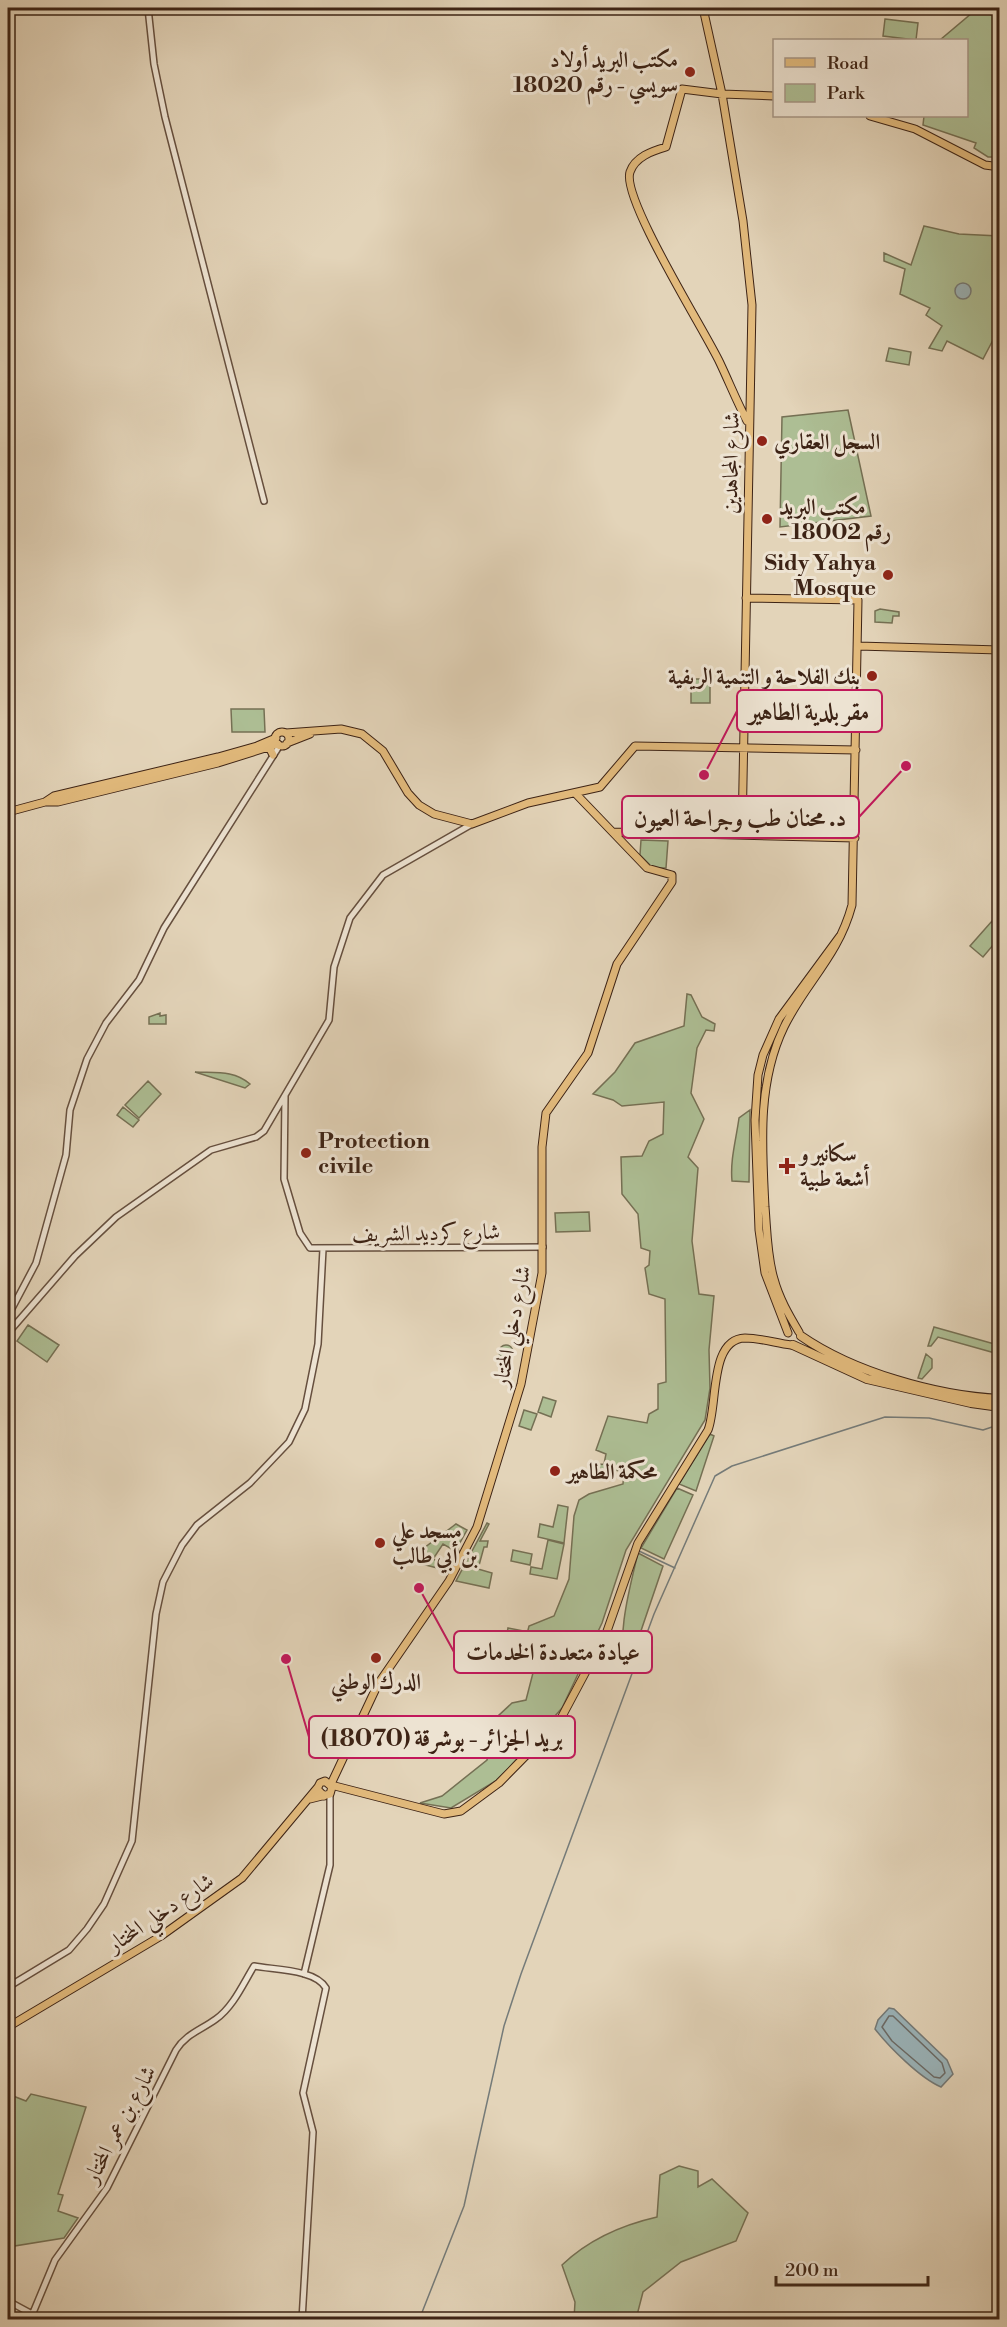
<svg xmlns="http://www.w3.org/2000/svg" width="1007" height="2327" viewBox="0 0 1007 2327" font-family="'Libre Bodoni',Amiri,serif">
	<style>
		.green { fill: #adbe94; stroke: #757054; stroke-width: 1.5 }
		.water { fill: #9bb5bb; stroke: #757b79; stroke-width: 1.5 }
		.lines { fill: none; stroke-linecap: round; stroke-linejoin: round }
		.shore { stroke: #6c6c68; stroke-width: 1.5 }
		.stream { stroke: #757b79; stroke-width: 1.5 }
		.minor-casing { stroke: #664f3e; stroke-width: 8 }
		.major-casing { stroke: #3d2315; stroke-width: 9 }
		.highway-casing { stroke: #3d2315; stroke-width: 10 }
		.minor { stroke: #ede3d2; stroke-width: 5 }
		.major { stroke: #e2ba7c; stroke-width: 7 }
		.highway { stroke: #e2ba7c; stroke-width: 8 }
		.poi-dot { fill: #8f2418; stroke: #ede3d2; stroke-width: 2 }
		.labels { text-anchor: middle; stroke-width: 6; stroke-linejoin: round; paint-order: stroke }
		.poi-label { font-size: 22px; font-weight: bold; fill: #3d2315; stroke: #ede3d2; text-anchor: start }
		.street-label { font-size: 22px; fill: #3d2315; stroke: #ede3d2 }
		.leader { fill: none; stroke: #c2185b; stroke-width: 2 }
		.callout-dot { fill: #c2185b; stroke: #ede3d2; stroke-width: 2 }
		.callout { fill: #ede3d2; stroke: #c2185b; stroke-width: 2 }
		.callout-label { font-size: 24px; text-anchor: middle; font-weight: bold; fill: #3d2315 }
	</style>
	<rect width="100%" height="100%" fill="#e3d4b9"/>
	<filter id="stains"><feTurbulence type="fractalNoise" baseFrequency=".00333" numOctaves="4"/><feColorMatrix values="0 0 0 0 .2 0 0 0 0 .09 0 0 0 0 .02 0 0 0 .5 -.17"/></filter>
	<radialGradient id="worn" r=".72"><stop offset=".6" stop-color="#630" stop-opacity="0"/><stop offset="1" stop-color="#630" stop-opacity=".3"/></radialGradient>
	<path class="green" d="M 978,8 L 999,19 L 999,157 L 988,157 L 974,148 L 976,143 L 923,125 L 924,116 L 966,116 L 966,40 L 940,40 Z
		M 885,19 L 918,23 L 916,40 L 883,36 Z
		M 924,226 L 959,234 L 999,236 L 999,343 L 993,340 L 983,359 L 947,341 L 942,351 L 929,348 L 942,326 L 926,315 L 930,308 L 900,294 L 905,269 L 884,261 L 884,253 L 911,265 Z
		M 889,348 L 911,352 L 909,365 L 886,361 Z
		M 848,410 L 871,516 L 780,527 L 782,417 Z
		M 845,586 L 865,588 L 871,594 L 845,594 Z
		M 880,609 L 899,612 L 899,616 L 893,616 L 892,623 L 875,622 L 875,611 Z
		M 691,679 L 710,679 L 710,703 L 691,703 Z
		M 231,709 L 264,709 L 265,732 L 232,732 Z
		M 641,840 L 668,841 L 666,868 L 653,868 L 640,855 Z
		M 992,921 L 999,927 L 999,938 L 983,957 L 970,946 Z
		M 687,994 L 691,995 L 702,1017 L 715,1024 L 714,1031 L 706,1030 L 697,1048 L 691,1093 L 704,1119 L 688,1157 L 698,1168 L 692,1241 L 699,1294 L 714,1296 L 709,1350 L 710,1388 L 705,1420 L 626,1550 L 602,1623 L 562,1708 L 499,1779 L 451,1808 L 420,1803 L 442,1796 L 487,1760 L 497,1717 L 512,1703 L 526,1700 L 534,1669 L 524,1646 L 529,1626 L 554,1616 L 569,1579 L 574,1516 L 579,1500 L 589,1494 L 623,1484 L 624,1471 L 597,1469 L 595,1465 L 604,1464 L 606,1454 L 596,1450 L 608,1416 L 647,1423 L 649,1414 L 658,1409 L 658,1384 L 666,1382 L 665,1299 L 649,1294 L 645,1268 L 649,1265 L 650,1251 L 641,1248 L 638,1214 L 622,1194 L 621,1157 L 642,1156 L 649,1141 L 663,1134 L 664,1102 L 622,1106 L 613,1100 L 593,1094 L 615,1072 L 635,1043 L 684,1026 Z
		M 160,1013 L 160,1016 L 166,1015 L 166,1024 L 149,1024 L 149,1017 Z
		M 195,1072 C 216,1073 234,1070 250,1084 L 245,1088 Z
		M 148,1081 L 161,1094 L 139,1118 L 125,1105 Z
		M 123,1107 L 139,1120 L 133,1127 L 117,1115 Z
		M 750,1110 L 749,1182 L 732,1181 C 730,1160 736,1140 739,1118 Z
		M 589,1212 L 590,1231 L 556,1232 L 555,1213 Z
		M 28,1325 L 59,1345 L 47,1362 L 17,1341 Z
		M 934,1327 L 998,1345 L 995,1353 L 938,1337 L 931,1346 L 928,1346 Z
		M499 1352a7 7 0 1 1 14 0a7 7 0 1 1-14 0Z
		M 926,1354 L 932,1359 L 932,1368 L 922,1379 L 918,1378 Z
		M 543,1397 L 556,1401 L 551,1417 L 538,1412 Z
		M 524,1410 L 537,1414 L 531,1430 L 519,1426 Z
		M 710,1434 L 714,1436 L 696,1491 L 679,1484 Z
		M 677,1488 L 693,1495 L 664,1559 L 641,1548 Z
		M 558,1505 L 568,1507 L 564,1543 L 538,1537 L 540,1524 L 553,1527 Z
		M 487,1523 L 489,1524 L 480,1541 L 488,1541 L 487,1547 L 484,1547 L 478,1569 L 492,1573 L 489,1588 L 456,1581 Z
		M 456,1524 L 467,1530 L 457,1548 L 459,1551 L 455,1559 L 449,1555 L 452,1549 L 443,1544 L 433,1559 L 444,1565 L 448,1558 L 453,1561 L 449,1571 L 414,1562 L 416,1554 Z
		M 548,1540 L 564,1544 L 557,1579 L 530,1574 L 531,1567 L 542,1569 Z
		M 513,1550 L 532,1554 L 530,1565 L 511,1561 Z
		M 638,1553 L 663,1566 L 628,1669 C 614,1642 631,1583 638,1553 Z
		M 508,1628 L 524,1631 L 518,1664 L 502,1661 Z
		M 8,2094 L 26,2101 L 31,2094 L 86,2107 L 58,2194 L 63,2195 L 58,2211 L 78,2218 L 64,2238 L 8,2247 Z
		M 679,2166 L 698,2171 L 698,2187 L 712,2179 L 748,2213 L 736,2241 L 681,2262 L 643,2292 L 636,2319 L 574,2319 L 575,2302 L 562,2265 C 587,2241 622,2225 657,2217 L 660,2175 Z"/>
	<path class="water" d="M955 291a8 8 0 1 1 16 0a8 8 0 1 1-16 0Z
		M 889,2008 L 894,2009 L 947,2060 L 953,2074 L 941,2087 C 920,2078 889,2047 875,2029 L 878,2020 Z"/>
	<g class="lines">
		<path class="shore" d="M 889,2016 L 893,2016 L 942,2063 L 945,2073 L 940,2078 L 934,2077 L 892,2041 L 882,2027 Z"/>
		<path class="stream" d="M 639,1551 L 675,1568
			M 419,2320 L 464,2206 L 504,2026 L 521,1974 L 654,1614 L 715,1476 L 732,1466 L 885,1417 L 929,1418 L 983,1430 L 995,1426 L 1000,1418"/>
		<g class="minor-casing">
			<path id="minor" d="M 148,8 L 154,64 L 165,117 L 264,501
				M 285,1096 L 284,1179 L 300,1233 L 310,1248 L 543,1247
				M 8,1316 L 36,1263 L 66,1155 L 70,1110 L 87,1059 L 106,1023 L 139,980 L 164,928 L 280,745
				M 8,1333 L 75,1256 L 116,1217 L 211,1150 L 256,1137 L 264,1131 L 329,1020 L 334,967 L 350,918 L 383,875 L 472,824
				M 304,1974 L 330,1865 L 330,1794
				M 8,1987 L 69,1950 L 87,1929 L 104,1904 L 132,1841 L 156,1614 L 163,1582 L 182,1545 L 197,1525 L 250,1483 L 289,1442 L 305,1409 L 318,1344 L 323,1249
				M 8,2301 L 32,2314
				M 30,2320 L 55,2260 L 107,2188 L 176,2050 C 186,2034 201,2030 216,2019 C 233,2007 243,1984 254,1966 C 274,1970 315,1969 326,1988 L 303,2093 L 313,2132 L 302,2320"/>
		</g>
		<g class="major-casing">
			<path id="major" d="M 703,8 L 722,94 L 743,221 L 752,305 L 742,834
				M 870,116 L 915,129 L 985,165 L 1000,167
				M 747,421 C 737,402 729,382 720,363 C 705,331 621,198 630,172 C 635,157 652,151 666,147 L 682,89 L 722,94 L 774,96
				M 746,598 L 858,600 L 852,905 C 838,957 806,982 784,1027 C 757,1083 762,1146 765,1207 C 767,1230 767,1256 774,1279 C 779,1298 789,1315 799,1332
				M 858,646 L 1000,650
				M275 739a7 7 0 1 1 14 0a7 7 0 1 1-14 0Z
				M 286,733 L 341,729 L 362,734 L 383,751 L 408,793 L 419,805 L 434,814 L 472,824 L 528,803 L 600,787 L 635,746 L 856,750
				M 287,743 L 310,734
				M 269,747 L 273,755
				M 45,802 L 54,796 L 218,757 L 257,746 L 276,738
				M 8,812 L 45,802 L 58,802 L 218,763 L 278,744
				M 613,832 L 855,838
				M 788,1333 L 765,1273 L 759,1230 L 755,1120 L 758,1075 L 763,1055 L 779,1019 L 840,936
				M 331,1784 L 378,1684 L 449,1581 L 477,1527 L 521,1384 L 542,1273 L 542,1147 L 546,1113 L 588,1053 L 617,964 L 672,882 L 672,875 L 647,868 L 576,794
				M 331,1785 L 444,1814 L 461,1811 L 499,1783 L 559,1722 L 606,1634 L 638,1543 L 708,1430 C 718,1405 709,1339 745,1338 C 760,1338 776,1343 791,1345
				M 310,1799 L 330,1794 L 332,1787 L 325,1781 L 320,1783 L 317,1789 L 324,1796
				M 8,2027 L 161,1936 L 242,1878 L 318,1787"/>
		</g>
		<g class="highway-casing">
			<path id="highway" d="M 801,1336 C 853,1372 936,1396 1000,1399
				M 793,1345 L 867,1379 L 971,1403 L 1000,1407"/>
		</g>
		<use href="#minor" class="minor"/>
		<use href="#major" class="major"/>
		<use href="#highway" class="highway"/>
	</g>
	<g class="poi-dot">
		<circle cx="690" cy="72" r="6"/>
		<circle cx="762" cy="441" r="6"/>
		<circle cx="767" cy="519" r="6"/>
		<circle cx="888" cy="575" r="6"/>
		<circle cx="872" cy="676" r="6"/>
		<circle cx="306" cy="1153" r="6"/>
		<path d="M784 1157h6v6h6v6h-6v6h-6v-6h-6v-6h6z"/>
		<circle cx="555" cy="1471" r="6"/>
		<circle cx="380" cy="1543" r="6"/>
		<circle cx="376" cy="1658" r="6"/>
	</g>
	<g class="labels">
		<g class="poi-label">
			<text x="678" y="67" text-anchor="end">مكتب البريد أولاد<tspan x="678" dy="25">سويسي - رقم 18020</tspan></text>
			<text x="774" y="449">السجل العقاري</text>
			<text x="779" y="514">مكتب البريد<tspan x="779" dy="25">- رقم 18002</tspan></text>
			<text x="876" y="570" text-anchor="end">Sidy Yahya<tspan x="876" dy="25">Mosque</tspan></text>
			<text x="860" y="684" text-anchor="end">بنك الفلاحة و التنمية الريفية</text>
			<text x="318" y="1148">Protection<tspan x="318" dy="25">civile</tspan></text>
			<text x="800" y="1161">سكانير و<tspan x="800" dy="25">أشعة طبية</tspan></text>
			<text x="567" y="1479">محكمة الطاهير</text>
			<text x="392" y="1538">مسجد علي<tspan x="392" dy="25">بن أبي طالب</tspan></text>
			<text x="376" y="1689" text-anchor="middle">الدرك الوطني</text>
		</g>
		<g class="street-label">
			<text transform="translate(730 463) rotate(-89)" y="8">شارع المجاهدين</text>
			<text transform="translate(426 1232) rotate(-1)" y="8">شارع كرديد الشريف</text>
			<text transform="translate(511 1326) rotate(-79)" y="8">شارع دخلي المختار</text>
			<text transform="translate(160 1912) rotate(-34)" y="8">شارع دخلي المختار</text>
			<text transform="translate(119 2124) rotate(-62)" y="8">شارع بن عمر المختار</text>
		</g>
	</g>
	<path class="leader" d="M704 775L737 711M906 766L859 817M419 1588L454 1652M286 1659L309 1737"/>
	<g class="callout-dot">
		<circle cx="704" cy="775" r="6"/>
		<circle cx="906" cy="766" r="6"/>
		<circle cx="419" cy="1588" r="6"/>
		<circle cx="286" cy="1659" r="6"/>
	</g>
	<g class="callout">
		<rect x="737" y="690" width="145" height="42" rx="6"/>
		<rect x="622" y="796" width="237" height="42" rx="6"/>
		<rect x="454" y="1631" width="198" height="42" rx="6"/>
		<rect x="309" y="1716" width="266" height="42" rx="6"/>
	</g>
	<g class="callout-label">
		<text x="809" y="720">مقر بلدية الطاهير</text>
		<text x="740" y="826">د. محنان طب وجراحة العيون</text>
		<text x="553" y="1660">عيادة متعددة الخدمات</text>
		<text x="442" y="1746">بريد الجزائر - بوشرقة (18070)</text>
	</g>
	<rect width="1007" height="2327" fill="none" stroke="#e3d4b9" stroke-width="30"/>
	<rect x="9" y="9" width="989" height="2309" fill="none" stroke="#3d2315" stroke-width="3"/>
	<rect x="15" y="15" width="977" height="2297" fill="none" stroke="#3d2315" stroke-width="1.5"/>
	<rect x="773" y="39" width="195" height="78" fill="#ede3d2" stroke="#a79686" stroke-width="1.5"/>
	<rect x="785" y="58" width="30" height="9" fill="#e2ba7c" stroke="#a79686" stroke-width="1.5"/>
	<text x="827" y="69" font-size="18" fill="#3d2315">Road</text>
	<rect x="785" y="84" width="30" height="18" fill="#adbe94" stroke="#a79686" stroke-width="1.5"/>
	<text x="827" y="99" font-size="18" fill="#3d2315">Park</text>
	<path d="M776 2276v9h152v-9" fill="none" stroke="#3d2315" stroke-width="3"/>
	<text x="785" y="2276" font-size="18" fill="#3d2315" stroke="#ede3d2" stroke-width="4.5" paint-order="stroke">200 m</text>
	<rect width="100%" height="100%" filter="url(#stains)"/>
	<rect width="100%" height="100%" fill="url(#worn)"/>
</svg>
